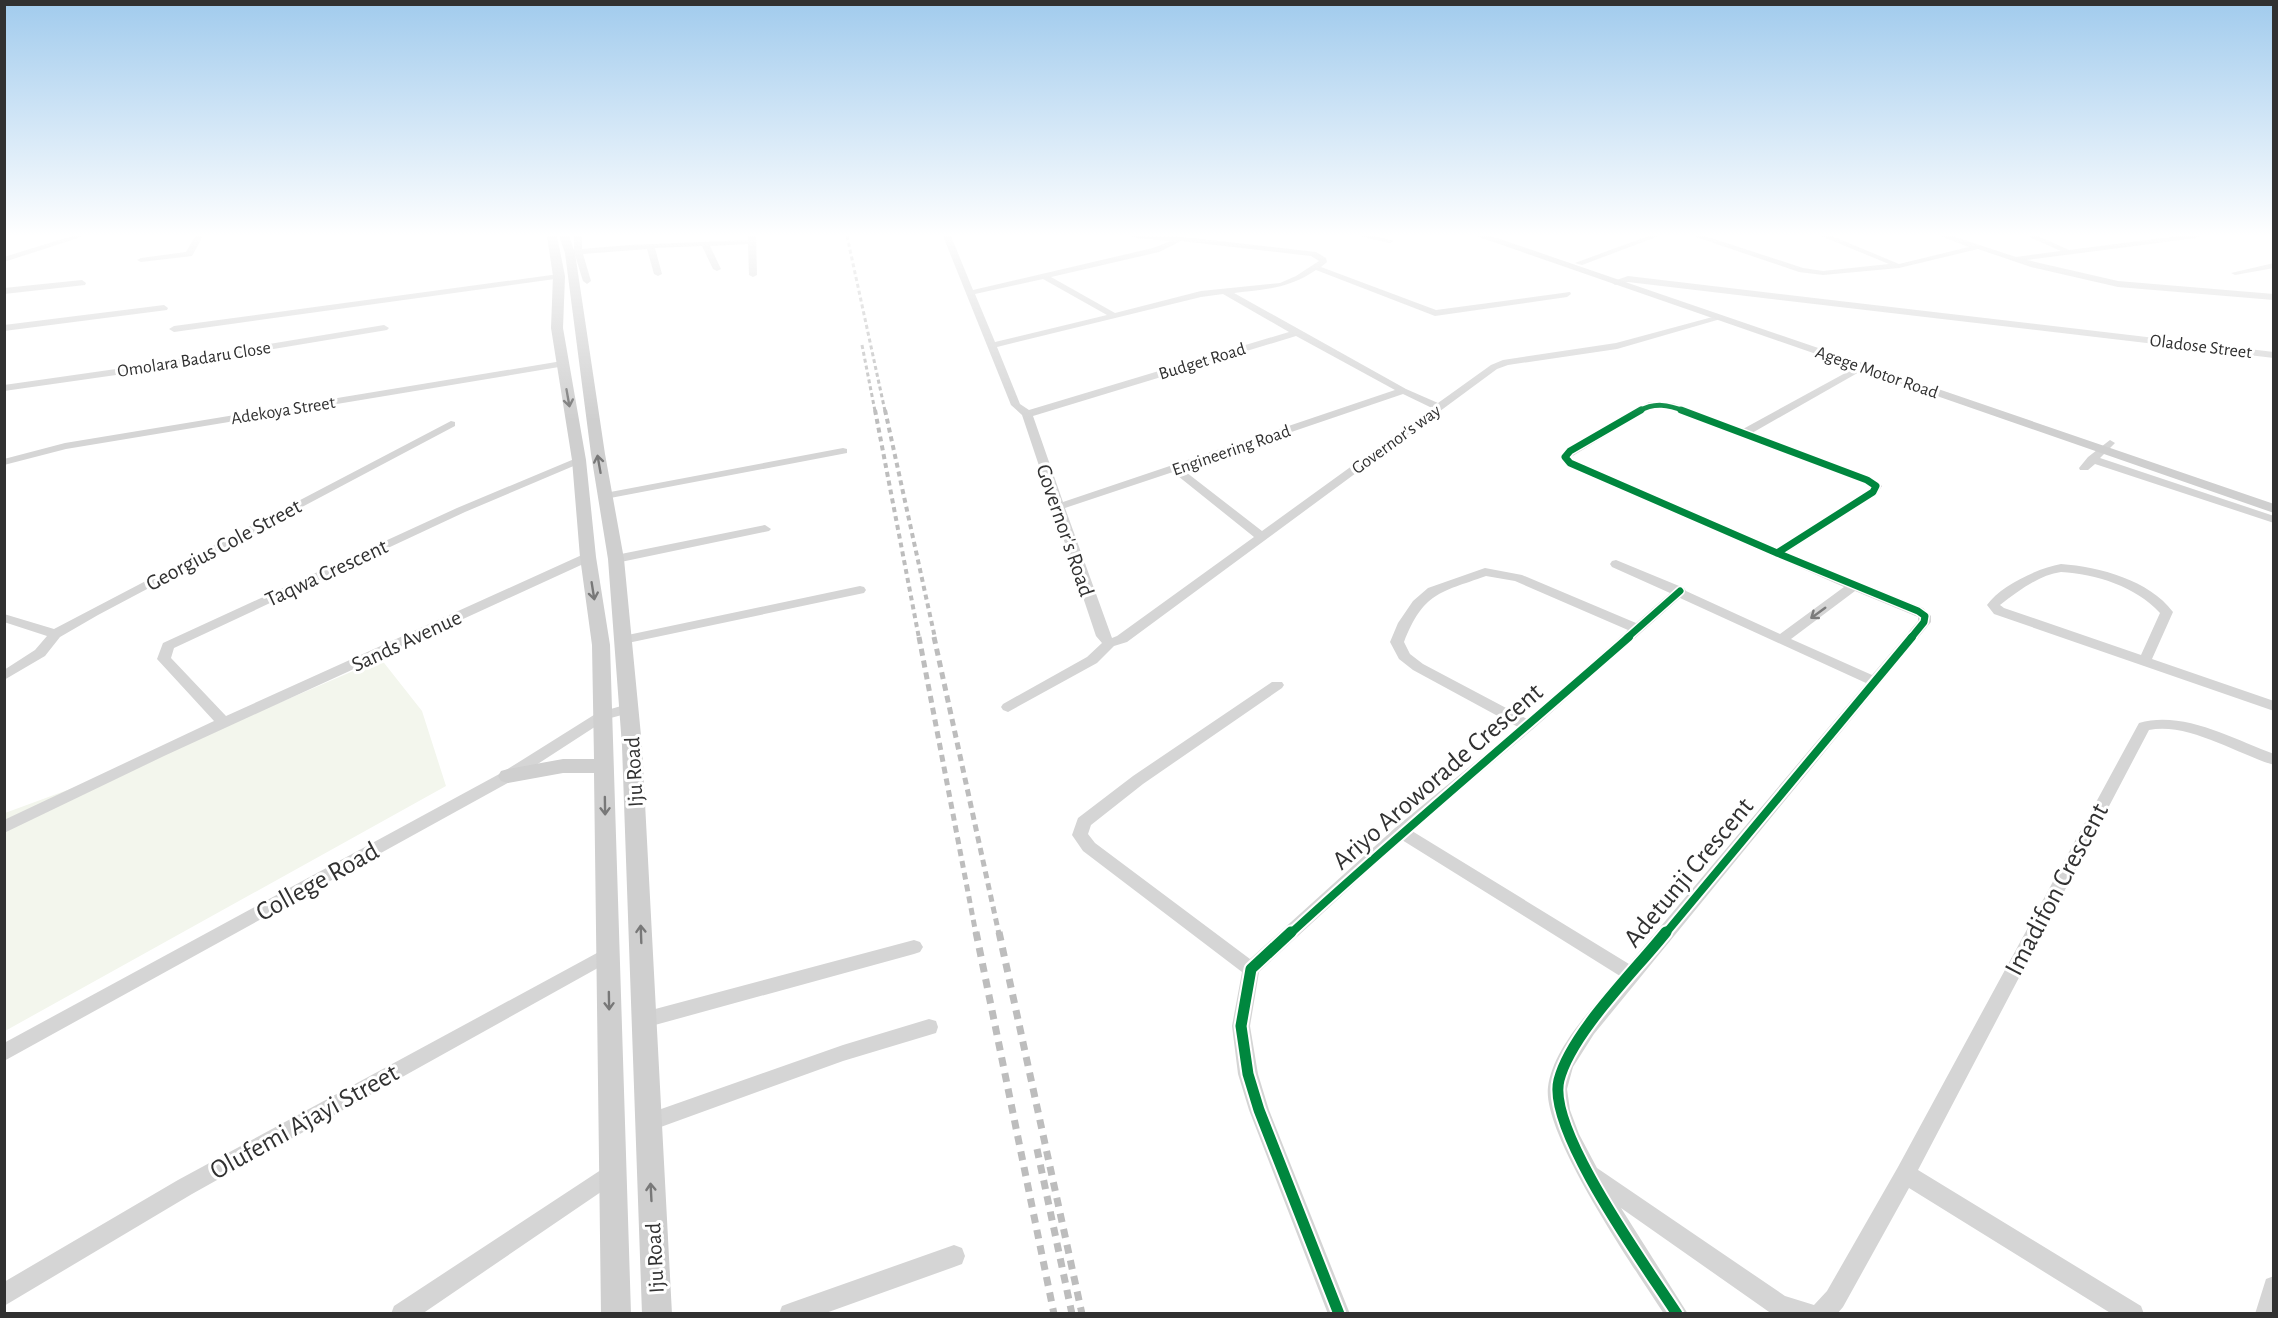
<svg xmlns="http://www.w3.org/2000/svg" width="2278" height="1318" viewBox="0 0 2278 1318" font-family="'Alegreya Sans',sans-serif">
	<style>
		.green { fill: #f3f6ed }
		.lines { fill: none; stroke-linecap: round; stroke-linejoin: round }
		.street { fill: #d5d5d5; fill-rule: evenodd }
		.secondary { fill: #cfcfcf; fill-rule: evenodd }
		.rail-far3 { stroke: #bdbdbd; stroke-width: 3; stroke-dasharray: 4 3; stroke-linecap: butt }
		.rail-far2 { stroke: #bdbdbd; stroke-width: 4; stroke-dasharray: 5 4; stroke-linecap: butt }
		.rail-far1 { stroke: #bdbdbd; stroke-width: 5; stroke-dasharray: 7 5; stroke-linecap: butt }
		.rail { stroke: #bdbdbd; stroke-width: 7; stroke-dasharray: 9 7; stroke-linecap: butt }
		.cycleway-far3-casing { stroke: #fff; stroke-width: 8 }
		.cycleway-far2-casing { stroke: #fff; stroke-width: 10 }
		.cycleway-far1-casing { stroke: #fff; stroke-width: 12 }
		.cycleway-casing { stroke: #fff; stroke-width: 15 }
		.cycleway-far3 { stroke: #00873e; stroke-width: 5 }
		.cycleway-far2 { stroke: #00873e; stroke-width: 7 }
		.cycleway-far1 { stroke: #00873e; stroke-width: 8 }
		.cycleway { stroke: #00873e; stroke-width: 11 }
		.oneway { stroke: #787878 }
		.oneway2 { stroke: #7b7b7b }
		.labels { text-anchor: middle; stroke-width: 6; stroke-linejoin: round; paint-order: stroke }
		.far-street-label { font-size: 18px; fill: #313131; stroke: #fff }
		.street-label { font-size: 22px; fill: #313131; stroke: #fff }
		.near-street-label { font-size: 27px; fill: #313131; stroke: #fff }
	</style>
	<rect width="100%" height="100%" fill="#fff"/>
	<path class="green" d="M 381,659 L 422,711 L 446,786 L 5,1031 L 5,813 L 130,767 Z"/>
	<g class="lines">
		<path class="street" d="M 72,236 L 84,236 L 4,262 L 4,257 Z
			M 195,236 L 203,236 L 192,256 L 141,262 L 137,260 L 141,258 L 186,252 Z
			M 574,236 L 582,236 L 582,249 L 629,245 L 748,240 L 748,236 L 756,236 L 757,275 L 753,277 L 749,275 L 748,244 L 710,246 L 721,269 L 717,271 L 713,269 L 702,246 L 655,248 L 662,274 L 658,276 L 654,274 L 647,249 L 583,254 L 591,281 L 587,284 L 583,281 L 575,255 L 566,253 L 574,250 Z
			M 943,236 L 951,236 L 973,290 L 1153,248 L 1171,241 L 1136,238 L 1132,236 L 1184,237 L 1316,252 L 1326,258 L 1327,262 L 1321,267 L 1436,310 L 1570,292 L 1571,294 L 1567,297 L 1435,316 L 1316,270 C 1288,289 1266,289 1234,293 L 1406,389 L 1438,403 L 1491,365 L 1503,360 L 1616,343 L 1720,315 L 1724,318 L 1617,349 L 1508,365 L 1497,369 L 1127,642 L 1114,646 L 1097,663 L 1008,712 L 1003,710 L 1001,707 L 1003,704 L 1087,657 L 1102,643 L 1096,636 L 1022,415 L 1011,405 ZM 1181,241 L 1311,256 L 1319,261 L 1296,276 L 1280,283 L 1201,291 L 1115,313 L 1051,277 L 1159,252 ZM 1043,279 L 1107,315 L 995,342 L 975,294 ZM 1223,294 L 1289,332 L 1029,410 L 1020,404 L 997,347 L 1201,297 ZM 1296,336 L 1395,390 L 1063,502 L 1033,416 ZM 1403,394 L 1432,408 L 1262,531 L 1182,469 ZM 1173,472 L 1254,537 L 1117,636 L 1112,638 L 1065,508 Z
			M 1358,236 L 1375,236 L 1394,241 L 1390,243 Z
			M 1648,236 L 1659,236 L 1582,265 L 1575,263 Z
			M 1693,236 L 1705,236 L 1803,268 L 1823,271 L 1889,264 L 1821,236 L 1832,236 L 1899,264 L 1969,247 L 1940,236 L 1952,236 L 2016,257 L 2061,251 L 2027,236 L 2038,236 L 2069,250 L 2178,236 L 2200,236 L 2196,238 L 2027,260 L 2118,281 L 2274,294 L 2274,300 L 2118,287 L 2031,267 L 1978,249 L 1899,268 L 1823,275 L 1799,272 Z
			M 2274,263 L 2274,268 L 2235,275 L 2231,273 Z
			M 559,274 L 563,276 L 562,278 L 174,332 L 169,329 L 174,326 Z
			M 1628,276 L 2274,352 L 2274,358 L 1628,282 L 1615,285 L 1611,282 Z
			M 82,280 L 86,283 L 85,285 L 4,294 L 4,288 Z
			M 164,305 L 168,308 L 167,310 L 4,331 L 4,325 Z
			M 384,325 L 389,328 L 387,330 L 137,372 L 4,391 L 4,385 L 137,366 Z
			M 562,361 L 567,364 L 565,366 L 66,449 L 4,465 L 4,459 L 65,443 Z
			M 1860,365 L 1868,367 L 1752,433 L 1871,478 L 1882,486 L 1877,494 L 1786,553 L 1923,608 L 1931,616 L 1931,622 L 1594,1034 L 1573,1067 L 1567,1089 L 1570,1110 L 1579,1134 L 1597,1168 L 1785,1296 L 1814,1305 L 1827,1291 L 1898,1167 L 2139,723 C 2183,710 2233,739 2274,754 L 2274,765 C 2237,754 2188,722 2149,730 L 1918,1170 L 2141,1306 L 2144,1314 L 2112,1314 L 1909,1188 L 1843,1307 L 1837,1314 L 1772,1314 L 1621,1208 L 1688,1314 L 1664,1314 C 1635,1269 1542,1135 1548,1087 C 1553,1047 1595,1005 1620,976 L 1402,840 L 1259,972 L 1250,1026 L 1258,1074 L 1269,1110 L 1350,1314 L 1328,1314 L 1249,1110 L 1238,1074 L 1232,1026 L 1242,972 L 1083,851 L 1072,835 L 1078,818 L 1133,776 L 1272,682 L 1282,682 L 1284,685 L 1282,688 L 1143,784 L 1091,825 L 1088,834 L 1095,843 L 1250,959 L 1395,828 L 1518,727 L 1413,670 L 1399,659 L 1390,642 L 1398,623 L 1413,601 L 1428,588 L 1485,568 L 1522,575 L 1636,623 L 1670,593 L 1612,567 L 1610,564 L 1612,561 L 1616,560 L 1684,588 L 1686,591 L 1780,634 L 1844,587 L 1566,465 L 1560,457 L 1566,449 L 1649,402 L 1673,403 L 1743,429 ZM 1651,408 L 1668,408 L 1863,482 L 1870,487 L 1868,490 L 1776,549 L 1574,461 L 1571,457 ZM 1486,576 L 1515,581 L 1628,630 L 1527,719 L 1423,664 L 1410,654 L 1404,642 C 1424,592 1439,593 1486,576 ZM 1855,591 L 1918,617 L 1918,621 L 1872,675 L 1791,639 ZM 1680,598 L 1866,683 L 1629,964 L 1412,831 L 1533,729 Z
			M 451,421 L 455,422 L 455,426 L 98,615 L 60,637 L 45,656 L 4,680 L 4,670 L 35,650 L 47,636 L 4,622 L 4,614 L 54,629 Z
			M 2110,440 L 2115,443 L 2100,458 L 2274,516 L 2274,523 L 2095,464 L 2088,470 L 2080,470 L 2079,468 L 2088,457 Z
			M 843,448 L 847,449 L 847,453 L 605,499 L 599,496 L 605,493 Z
			M 579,457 L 584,460 L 583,462 L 465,512 L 174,648 L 171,658 L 226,716 L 584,554 L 592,554 L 594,557 L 592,560 L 164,756 L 4,833 L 4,820 L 214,721 L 157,659 L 163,643 L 457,508 Z
			M 765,525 L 771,529 L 769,531 L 616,563 L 610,559 L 616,555 Z
			M 2061,564 C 2100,567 2149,580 2173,612 L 2152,659 L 2274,701 L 2274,711 L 1994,614 L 1987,605 C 2000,586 2038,568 2061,564 ZM 2061,572 C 2096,574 2135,586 2160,613 L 2141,655 L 2004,608 L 2000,605 C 2018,591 2039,575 2061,572 Z
			M 860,586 L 864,587 L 866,590 L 864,593 L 623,644 L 616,640 L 623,636 Z
			M 628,704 L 633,706 L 635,709 L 633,712 L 607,719 L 513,780 L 4,1061 L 4,1043 L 503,772 L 597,713 Z
			M 914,940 L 920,942 L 923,947 L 920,952 L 914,954 L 644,1028 L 638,1026 L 635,1020 L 638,1014 L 644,1012 Z
			M 608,947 L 614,949 L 617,954 L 614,959 L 192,1194 L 4,1306 L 4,1282 L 178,1180 Z
			M 929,1019 L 936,1021 L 938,1027 L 936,1033 L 843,1061 L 647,1132 L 640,1129 L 637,1123 L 640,1117 L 647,1114 L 843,1045 Z
			M 613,1162 L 620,1165 L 623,1172 L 620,1179 L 422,1314 L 391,1314 L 394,1306 Z
			M 954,1245 L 962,1248 L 965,1256 L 962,1264 L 954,1267 L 823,1314 L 779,1314 L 782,1306 L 790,1303 Z
			M 2274,1276 L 2274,1314 L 2255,1314 L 2266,1279 Z"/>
		<path class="secondary" d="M 547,236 L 557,236 L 565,276 L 563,328 L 586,460 L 596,557 L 610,645 L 631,1314 L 601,1314 L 594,773 L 563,773 L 508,783 L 501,781 L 498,776 L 501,771 L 508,769 L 563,759 L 594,759 L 592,645 L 580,557 L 572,460 L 551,328 L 553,276 Z
			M 559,236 L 569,236 L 575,253 L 605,454 L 624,559 L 642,746 L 672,1314 L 642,1314 L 622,746 L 608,559 L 591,454 L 565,253 Z
			M 1476,236 L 1491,236 L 2274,504 L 2274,513 Z"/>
		<path class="rail-far3" d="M 847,236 L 885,411
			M 862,345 L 875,411"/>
		<path class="rail-far2" d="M 875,410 L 919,638
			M 885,410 L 935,638"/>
		<path class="rail-far1" d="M 919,637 L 976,934
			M 934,637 L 999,934"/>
		<path class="rail" d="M 976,932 L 1054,1314
			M 999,932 L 1082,1314
			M 1037,1149 L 1072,1314"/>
		<g class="cycleway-far3-casing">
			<path id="cycleway-far3" d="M 1639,411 C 1655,402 1668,405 1685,411"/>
		</g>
		<g class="cycleway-far2-casing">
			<path id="cycleway-far2" d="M 1641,410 L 1570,451 L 1565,457 L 1570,463 L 1777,553
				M 1681,410 L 1867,480 L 1876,486 L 1873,492 L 1777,553
				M 1777,553 L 1918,611 L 1925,616 L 1924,622 L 1911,638
				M 1627,638 L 1680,591"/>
		</g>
		<g class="cycleway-far1-casing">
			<path id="cycleway-far1" d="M 1290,934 C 1401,832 1516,736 1629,637
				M 1665,934 L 1912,637"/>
		</g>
		<g class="cycleway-casing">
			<path id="cycleway" d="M 1291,932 L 1251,969 L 1241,1026 L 1248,1074 L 1259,1110 L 1339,1314
				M 1666,932 C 1635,971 1571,1033 1559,1080 C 1546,1130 1648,1269 1677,1314"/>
		</g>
		<use href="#cycleway-far3" class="cycleway-far3"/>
		<use href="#cycleway-far2" class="cycleway-far2"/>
		<use href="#cycleway-far1" class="cycleway-far1"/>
		<use href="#cycleway" class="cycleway"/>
	</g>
	<defs><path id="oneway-shaft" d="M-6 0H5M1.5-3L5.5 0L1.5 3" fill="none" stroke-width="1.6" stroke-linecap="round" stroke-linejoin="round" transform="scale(1.5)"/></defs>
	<g class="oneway">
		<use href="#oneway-shaft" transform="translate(568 398) rotate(80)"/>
		<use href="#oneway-shaft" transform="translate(599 464) rotate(-100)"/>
		<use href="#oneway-shaft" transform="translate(593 591) rotate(81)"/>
		<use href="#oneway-shaft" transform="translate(605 806) rotate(89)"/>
		<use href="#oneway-shaft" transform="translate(641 934) rotate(-92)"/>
		<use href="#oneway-shaft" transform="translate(609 1001) rotate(89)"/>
		<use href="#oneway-shaft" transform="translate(651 1192) rotate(-93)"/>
	</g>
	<use class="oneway2" href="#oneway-shaft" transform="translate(1818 613) rotate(144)"/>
	<linearGradient id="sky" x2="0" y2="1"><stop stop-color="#a1cbed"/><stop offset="0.56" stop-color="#fff"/><stop offset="1" stop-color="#fff" stop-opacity="0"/></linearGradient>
	<rect width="2278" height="420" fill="url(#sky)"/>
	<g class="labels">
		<g class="far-street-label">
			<text transform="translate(2201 346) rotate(7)" y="6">Oladose Street</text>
			<text transform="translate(194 359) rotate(-9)" y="6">Omolara Badaru Close</text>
			<text transform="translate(1202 361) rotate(-17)" y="6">Budget Road</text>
			<text transform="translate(1877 372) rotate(19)" y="6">Agege Motor Road</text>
			<text transform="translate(283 410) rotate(-9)" y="6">Adekoya Street</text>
			<text transform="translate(1396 439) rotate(-36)" y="6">Governor's way</text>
			<text transform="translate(1231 450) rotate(-19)" y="6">Engineering Road</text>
		</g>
		<g class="street-label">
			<text transform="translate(1066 530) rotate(71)" y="8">Governor's Road</text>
			<text transform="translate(223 544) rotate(-28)" y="8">Georgius Cole Street</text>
			<text transform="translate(326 572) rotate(-25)" y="8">Taqwa Crescent</text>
			<text transform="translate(406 640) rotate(-25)" y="8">Sands Avenue</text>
			<text transform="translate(633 772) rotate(-93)" y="8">Iju Road</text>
			<text transform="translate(654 1258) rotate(-93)" y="8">Iju Road</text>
		</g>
		<g class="near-street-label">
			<text transform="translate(1437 776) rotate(-41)" y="9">Ariyo Aroworade Crescent</text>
			<text transform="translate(1688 872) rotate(-50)" y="9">Adetunji Crescent</text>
			<text transform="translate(317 881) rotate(-29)" y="9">College Road</text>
			<text transform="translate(2056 889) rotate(-62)" y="9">Imadifon Crescent</text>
			<text transform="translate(304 1121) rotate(-29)" y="9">Olufemi Ajayi Street</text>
		</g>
	</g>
	<rect width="2278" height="1318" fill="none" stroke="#313131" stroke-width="12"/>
</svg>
